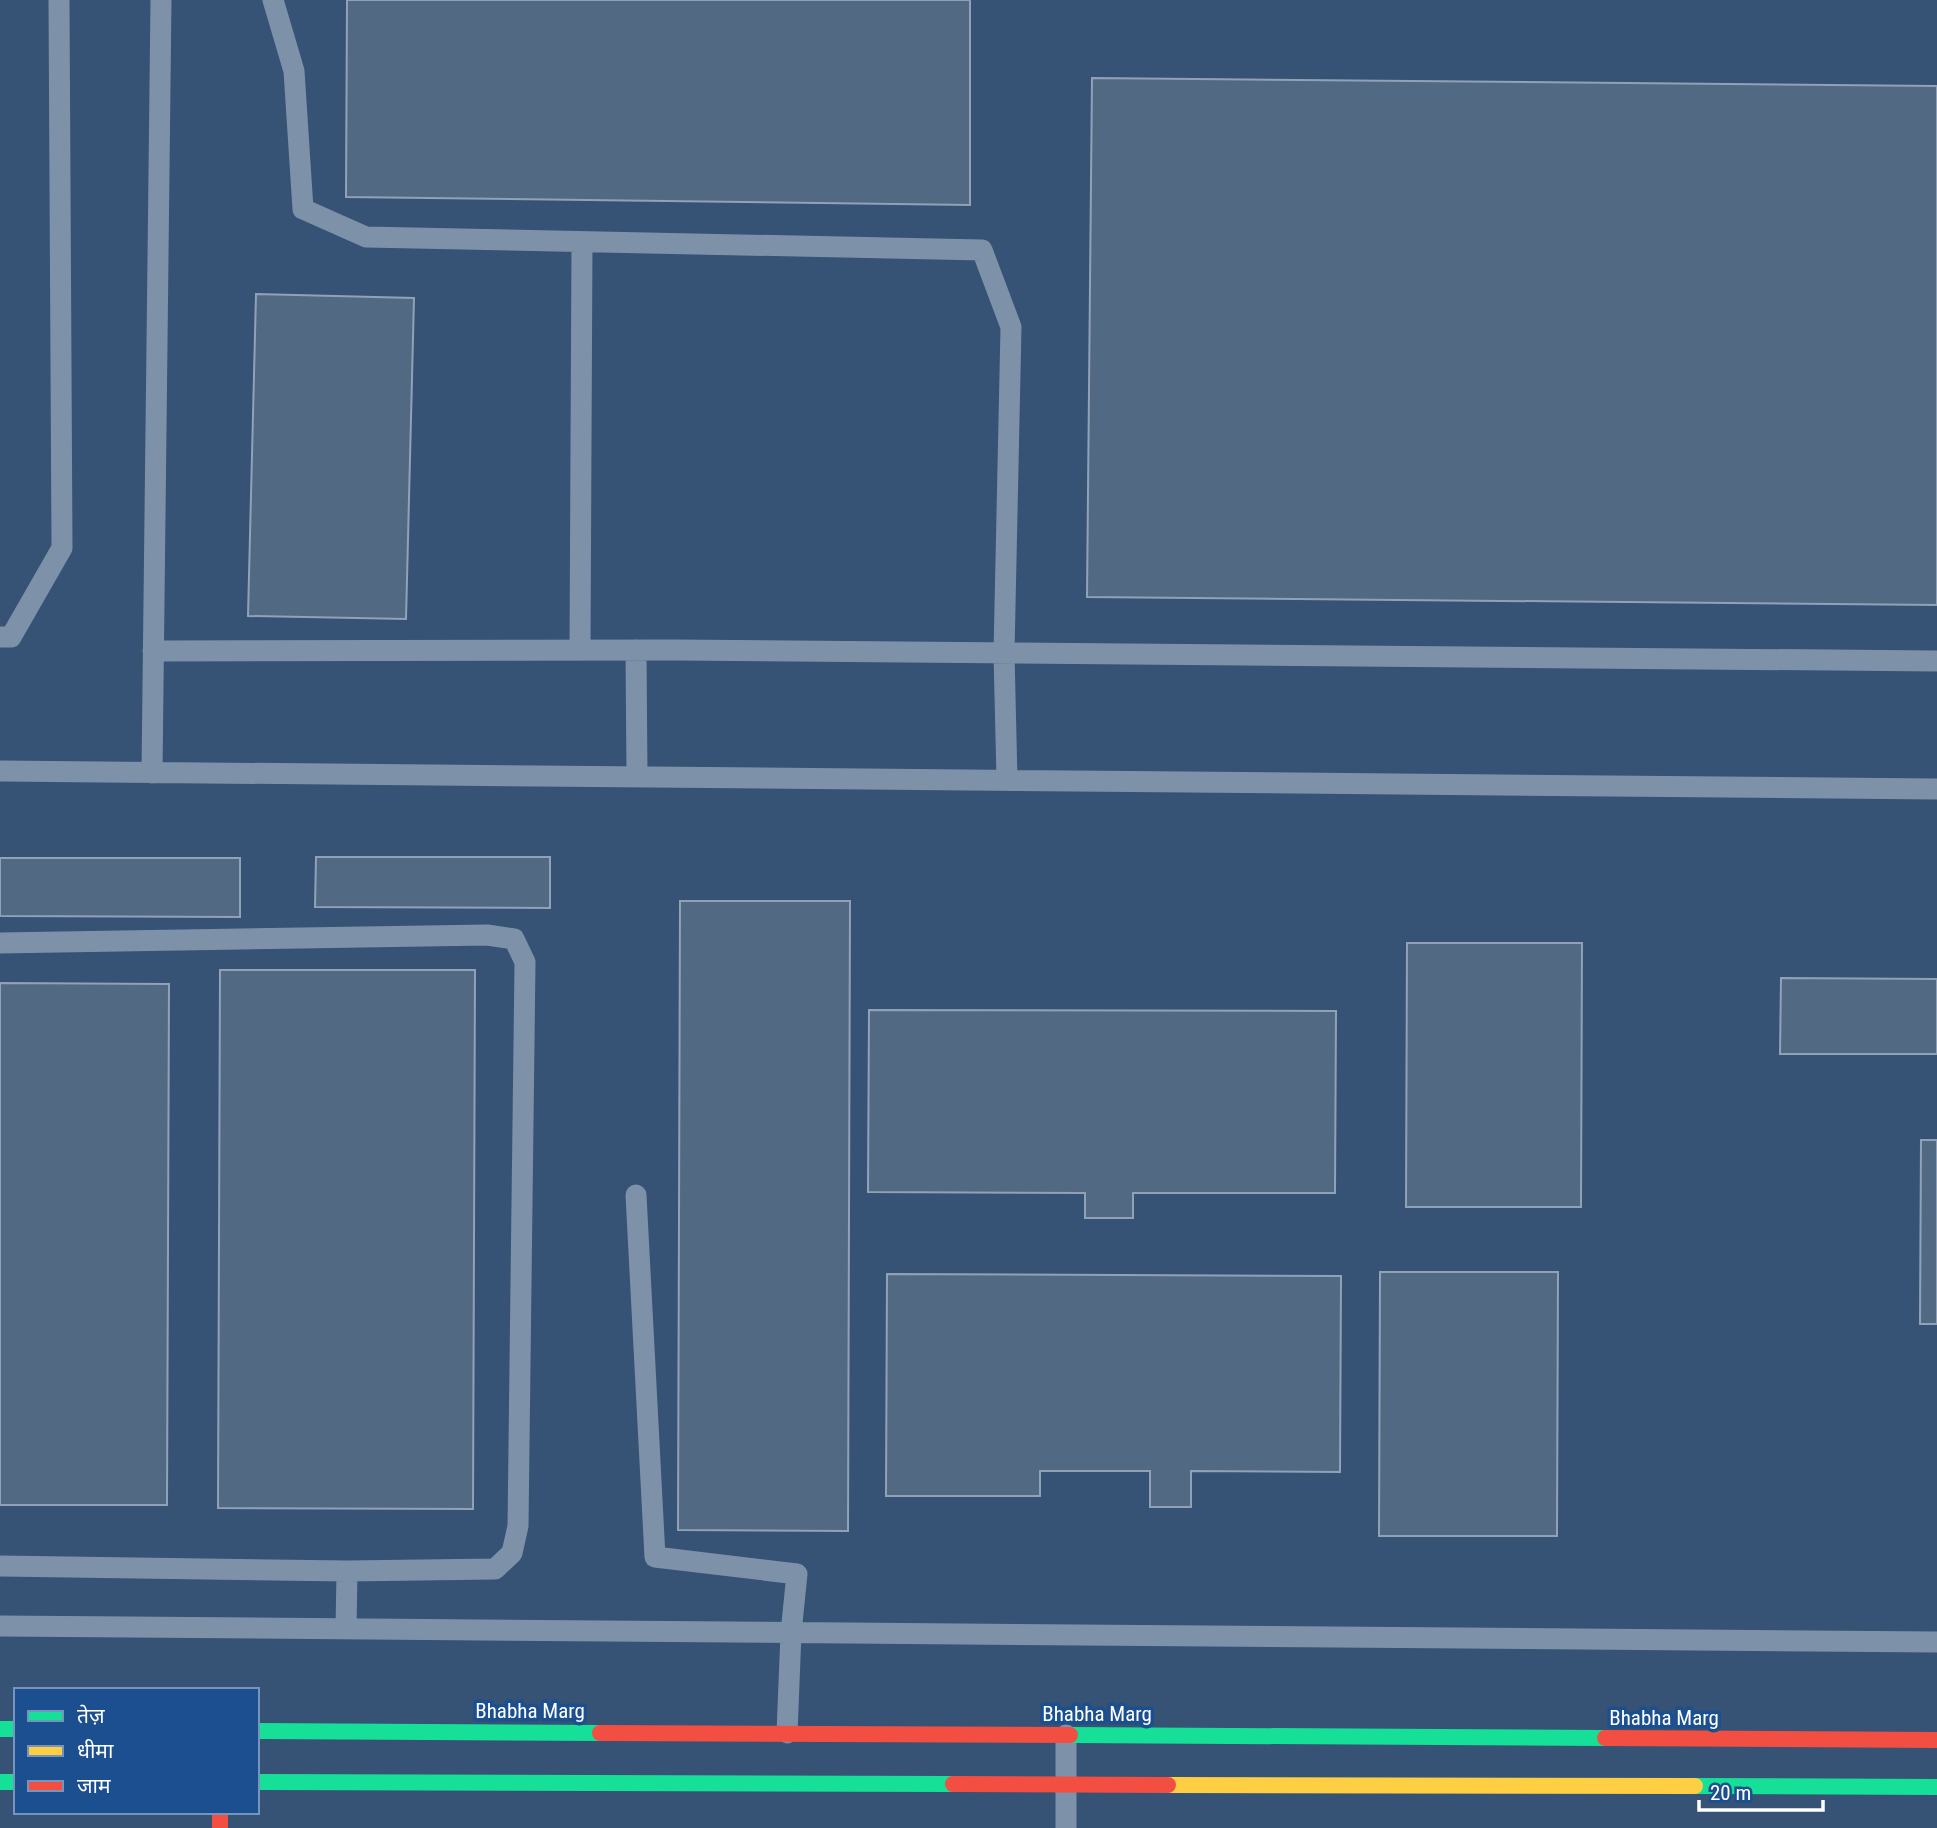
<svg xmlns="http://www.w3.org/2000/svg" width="1937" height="1828" viewBox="0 0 1937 1828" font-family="'Roboto Condensed','Noto Sans Devanagari',sans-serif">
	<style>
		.building { fill: #526984; stroke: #92a2b6; stroke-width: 2 }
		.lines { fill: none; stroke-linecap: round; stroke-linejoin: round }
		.lane { stroke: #7d92a8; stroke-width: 21 }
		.fast { stroke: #16e098; stroke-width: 16 }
		.slow { stroke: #ffcf43; stroke-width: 16 }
		.jam { stroke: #f24e42; stroke-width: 16 }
		.labels { text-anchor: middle; stroke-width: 7; stroke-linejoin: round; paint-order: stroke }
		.street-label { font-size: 21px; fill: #fff; stroke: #1b4f8f }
	</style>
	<rect width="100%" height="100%" fill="#365274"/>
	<path class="building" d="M 347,0 L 970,0 L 970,205 L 346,197 Z
		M 1092,78 L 1937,86 L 1937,605 L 1087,597 Z
		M 256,294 L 414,298 L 406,619 L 248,616 Z
		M 316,857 L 550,857 L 550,908 L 315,907 Z
		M 0,858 L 240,858 L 240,917 L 0,916 Z
		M 680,901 L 850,901 L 848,1531 L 678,1530 Z
		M 1407,943 L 1582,943 L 1581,1207 L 1406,1207 Z
		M 220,970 L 475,970 L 473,1509 L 218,1508 Z
		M 1781,978 L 1937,979 L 1937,1054 L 1780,1054 Z
		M 0,983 L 169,984 L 167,1505 L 0,1505 Z
		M 869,1010 L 1336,1011 L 1335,1193 L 1133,1193 L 1133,1218 L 1085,1218 L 1085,1193 L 868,1192 Z
		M 1921,1140 L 1937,1140 L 1937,1324 L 1920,1324 Z
		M 1380,1272 L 1558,1272 L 1557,1536 L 1379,1536 Z
		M 887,1274 L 1341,1276 L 1340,1472 L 1191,1471 L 1191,1507 L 1150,1507 L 1150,1471 L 1040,1471 L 1040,1496 L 886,1496 Z"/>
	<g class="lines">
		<path class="lane" d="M 273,0 L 294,71 L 303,209 L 366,237 L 982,250 L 1011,327 L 1004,653 L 1007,780
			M 0,637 L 11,637 L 62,548 L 59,0
			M 580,650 L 582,242
			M 636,650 L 637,777
			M 153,651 L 676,650 L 1937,661
			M 0,771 L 1937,789
			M 152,773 L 161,0
			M 0,943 L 487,935 L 514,939 L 525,962 L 518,1526 L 512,1553 L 495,1569 L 347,1571 L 0,1566
			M 636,1195 L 655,1557 L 797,1574 L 791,1633 L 787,1733
			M 0,1626 L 1937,1642
			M 346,1629 L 347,1571
			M 1066,1828 L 1066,1735"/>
		<path class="fast" d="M 0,1729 L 16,1729
			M 257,1731 L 600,1733
			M 1070,1735 L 1605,1738
			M 0,1782 L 16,1782
			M 257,1782 L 953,1784
			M 1695,1786 L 1937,1787"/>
		<path class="slow" d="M 1168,1785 L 1695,1786"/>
		<path class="jam" d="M 600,1733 L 1070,1735
			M 1605,1738 L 1937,1740
			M 953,1784 L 1168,1785
			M 220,1812 L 220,1828"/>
	</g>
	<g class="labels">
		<g class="street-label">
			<text x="530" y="1718">Bhabha Marg</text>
			<text x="1097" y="1721">Bhabha Marg</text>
			<text x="1664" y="1725">Bhabha Marg</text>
		</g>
	</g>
	<rect x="14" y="1688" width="245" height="126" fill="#1b4f8f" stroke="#7695bc" stroke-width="2"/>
	<rect x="28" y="1711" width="35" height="10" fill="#16e098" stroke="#7695bc" stroke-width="2"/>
	<text x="77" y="1723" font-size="21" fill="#ffffff">तेज़</text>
	<rect x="28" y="1746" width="35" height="10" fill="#ffcf43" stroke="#7695bc" stroke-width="2"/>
	<text x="77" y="1758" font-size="21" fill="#ffffff">धीमा</text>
	<rect x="28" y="1781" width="35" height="10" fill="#f24e42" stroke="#7695bc" stroke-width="2"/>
	<text x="77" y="1793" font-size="21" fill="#ffffff">जाम</text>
	<path d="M1699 1800v10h124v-10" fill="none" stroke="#ffffff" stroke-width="3.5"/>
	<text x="1710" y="1800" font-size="21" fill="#ffffff" stroke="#1b4f8f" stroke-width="5" paint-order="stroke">20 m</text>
</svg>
